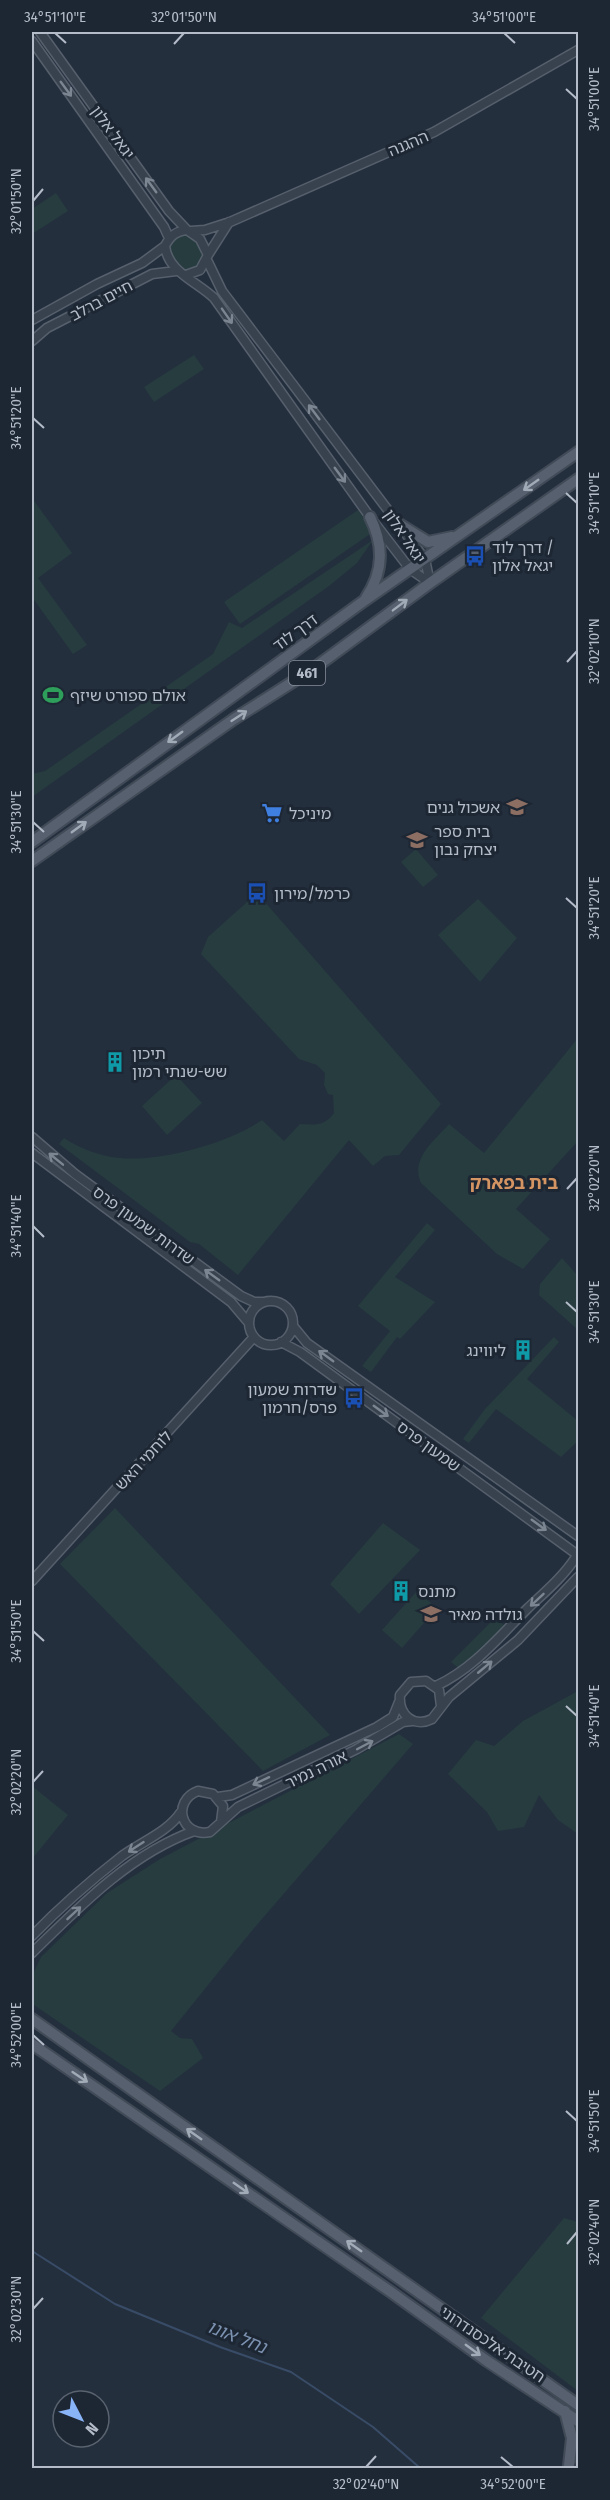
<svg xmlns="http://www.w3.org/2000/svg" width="610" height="2500" viewBox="0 0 610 2500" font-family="'Fira Sans Condensed','Noto Sans Hebrew',sans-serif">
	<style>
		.green { fill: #263c3f }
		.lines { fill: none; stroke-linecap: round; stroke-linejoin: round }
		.stream { stroke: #394c67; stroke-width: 2 }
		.minor-casing { stroke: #565f6c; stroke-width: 11 }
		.major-casing { stroke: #414a57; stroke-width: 14 }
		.minor { stroke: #38414e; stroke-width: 8 }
		.major { stroke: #56606e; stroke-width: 10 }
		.oneway { stroke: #7c8592 }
		.oneway2 { stroke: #a1aab7 }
		.ticks { fill: none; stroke: #b4bcc9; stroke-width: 2 }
		.labels { text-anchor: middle; stroke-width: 6; stroke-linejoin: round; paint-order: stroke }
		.shield { fill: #1d2633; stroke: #878f9c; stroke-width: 1.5 }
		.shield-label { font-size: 15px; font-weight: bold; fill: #b4bcc9 }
		.street-label { font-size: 16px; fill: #b4bcc9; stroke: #1d2633 }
		.poi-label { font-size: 16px; fill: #b4bcc9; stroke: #1d2633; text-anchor: start }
		.neighbourhood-label { font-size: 18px; font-weight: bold; fill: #d59563; stroke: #1d2633 }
		.water-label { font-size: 18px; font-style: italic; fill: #7c92b1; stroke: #1d2633 }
		.neatline { fill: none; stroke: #b4bcc9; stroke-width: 2 }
		.ticks-label { font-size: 15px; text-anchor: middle; fill: #b4bcc9 }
	</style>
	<rect width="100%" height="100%" fill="#242f3e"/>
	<path class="green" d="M 56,193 L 68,211 L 32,234 L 32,209 Z
		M 187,231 L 206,251 L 204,265 L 186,274 L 167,253 L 170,239 Z
		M 194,355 L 204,369 L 154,402 L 144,387 Z
		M 32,498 L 72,553 L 38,578 L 87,645 L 73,654 L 32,597 Z
		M 358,510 L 373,532 L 240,624 L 224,602 Z
		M 373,540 L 357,563 L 329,586 L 32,797 L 32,774 L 45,771 L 213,654 L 229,622 L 242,628 Z
		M 416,849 L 438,875 L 423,887 L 401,862 Z
		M 257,893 L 441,1104 L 399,1155 L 385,1156 L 373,1166 L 349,1140 L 238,1275 L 199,1244 L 190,1242 L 59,1144 L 64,1138 C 79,1148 102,1157 120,1158 C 160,1162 229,1143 262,1120 L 284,1141 L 300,1124 C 315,1125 325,1126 334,1113 L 333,1095 L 328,1094 L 324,1085 L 325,1073 L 317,1065 L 299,1059 L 201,954 L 208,937 Z
		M 478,899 L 517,938 L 480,982 L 438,935 Z
		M 578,1038 L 578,1141 L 516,1209 L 550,1239 L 523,1269 L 497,1254 L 421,1183 C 410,1159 434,1141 449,1124 L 484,1153 Z
		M 176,1075 L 202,1103 L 167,1135 L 142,1106 Z
		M 427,1223 L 435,1230 L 395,1277 L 435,1302 L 400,1339 L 397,1337 L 371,1372 L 362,1366 L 390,1331 L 358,1306 Z
		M 562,1258 L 578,1276 L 578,1330 L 539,1295 L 540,1284 Z
		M 554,1337 L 559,1342 L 527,1379 L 578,1421 L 578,1441 L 561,1457 L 496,1409 L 469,1443 L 463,1439 L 485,1409 Z
		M 115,1508 L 330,1735 L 263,1771 L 60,1564 Z
		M 383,1523 L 420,1550 L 359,1614 L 330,1584 Z
		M 417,1591 L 437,1608 L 402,1648 L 382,1630 Z
		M 495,1618 L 508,1628 L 462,1671 L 451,1662 Z
		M 578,1691 L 578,1834 L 558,1820 L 539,1795 L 524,1827 L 498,1831 L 487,1812 L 448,1774 L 476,1740 L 494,1746 L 523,1721 Z
		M 399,1734 L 413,1744 L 250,1933 L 171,2031 L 180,2038 L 192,2039 L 203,2058 L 160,2091 L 34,2005 L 32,1976 L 41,1957 L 107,1893 L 160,1859 Z
		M 32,1786 L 68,1815 L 32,1859 Z
		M 564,2218 L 578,2222 L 578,2391 L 481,2318 Z"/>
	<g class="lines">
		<path class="stream" d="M 32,2251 L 115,2304 L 220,2347 L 291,2372 L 373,2427 L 420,2468"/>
		<g class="minor-casing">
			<path id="minor" d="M 40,32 L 169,211 L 187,230
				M 32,41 L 164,227 L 169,238
				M 191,231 L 205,230 L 230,222 L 434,132 L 578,50
				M 208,255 L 229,222
				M 207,260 L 222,291 L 425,559 L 430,583
				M 186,275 L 200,270 L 208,255 L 200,239 L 187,230 C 176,231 170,236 165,246 C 168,272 196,281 214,298 L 370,517 L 410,569 L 430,583
				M 32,320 L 97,284 L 142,263 L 165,246
				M 32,341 L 47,328 L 152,274 L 176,271
				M 32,1137 L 75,1174 L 241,1296 L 254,1302 L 263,1302
				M 32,1153 L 231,1302 L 248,1322
				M249 1323a22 22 0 1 1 44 0a22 22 0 1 1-44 0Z
				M 293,1326 L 307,1343 L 578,1536
				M 281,1342 L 300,1352 L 575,1553
				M 32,1581 L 254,1337
				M 436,1686 C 473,1669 499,1637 528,1608 C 545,1592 563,1577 576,1557
				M 441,1706 L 439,1690 L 426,1681 L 411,1682 L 400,1695 C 398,1715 414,1728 432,1719 L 449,1697 L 518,1640 L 578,1577
				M 218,1797 L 232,1795 L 377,1727 L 393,1717 L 399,1702
				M 221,1822 L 223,1806 L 213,1794 L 198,1791 C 171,1801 181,1838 210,1832 L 238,1807 L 357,1749 L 403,1722 L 412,1721
				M 32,1936 C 60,1907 90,1881 122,1856 C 141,1842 168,1832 181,1812
				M 32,1953 C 79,1907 130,1854 194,1831
				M 576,2468 L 578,2466"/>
		</g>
		<g class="major-casing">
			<path id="major" d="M 399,524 L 428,542 L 452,537
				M 366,598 C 384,571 384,545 370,517
				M 32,842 L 361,603 L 578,452
				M 32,861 L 234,719 L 313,669 L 430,583 L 578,479
				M 32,2019 L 578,2405
				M 32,2044 L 391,2292 L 487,2361 L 578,2421
				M 565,2411 L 572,2438 L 569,2466"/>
		</g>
		<use href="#minor" class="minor"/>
		<use href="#major" class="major"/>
	</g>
	<defs><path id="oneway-shaft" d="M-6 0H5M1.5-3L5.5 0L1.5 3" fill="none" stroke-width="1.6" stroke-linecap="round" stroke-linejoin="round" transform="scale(1.5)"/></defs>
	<g class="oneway">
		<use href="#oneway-shaft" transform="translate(66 89) rotate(54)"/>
		<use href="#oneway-shaft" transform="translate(151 185) rotate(-126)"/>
		<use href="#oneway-shaft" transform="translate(227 316) rotate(55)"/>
		<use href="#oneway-shaft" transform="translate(314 412) rotate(-127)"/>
		<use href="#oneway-shaft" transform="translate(340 475) rotate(54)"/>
		<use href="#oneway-shaft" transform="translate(56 1159) rotate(-141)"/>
		<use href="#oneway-shaft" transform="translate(212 1275) rotate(-144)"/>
		<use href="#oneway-shaft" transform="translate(326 1356) rotate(-144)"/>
		<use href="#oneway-shaft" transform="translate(381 1411) rotate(36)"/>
		<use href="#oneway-shaft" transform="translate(539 1525) rotate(36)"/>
		<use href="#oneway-shaft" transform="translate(537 1600) rotate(137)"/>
		<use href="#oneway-shaft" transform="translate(485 1667) rotate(-40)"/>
		<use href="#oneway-shaft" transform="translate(365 1745) rotate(-28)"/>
		<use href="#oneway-shaft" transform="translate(261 1781) rotate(155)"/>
		<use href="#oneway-shaft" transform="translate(136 1847) rotate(147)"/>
		<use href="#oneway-shaft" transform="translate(74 1913) rotate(-43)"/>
	</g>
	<g class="oneway2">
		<use href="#oneway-shaft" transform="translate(531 485) rotate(145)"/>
		<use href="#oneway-shaft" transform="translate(400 605) rotate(-37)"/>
		<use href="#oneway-shaft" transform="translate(239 716) rotate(-33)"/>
		<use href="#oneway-shaft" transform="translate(175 737) rotate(144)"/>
		<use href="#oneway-shaft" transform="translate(79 827) rotate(-36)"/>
		<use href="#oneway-shaft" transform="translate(80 2077) rotate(34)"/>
		<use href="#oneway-shaft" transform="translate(194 2134) rotate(-145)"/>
		<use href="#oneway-shaft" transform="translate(241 2188) rotate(35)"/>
		<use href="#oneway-shaft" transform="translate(354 2246) rotate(-145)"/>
		<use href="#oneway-shaft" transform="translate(473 2350) rotate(36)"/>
	</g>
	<path class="ticks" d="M 55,33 L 66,43M 504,33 L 515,43M 174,44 L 184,33M 566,89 L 577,99M 33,201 L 43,189M 33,418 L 44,428M 566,493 L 577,503M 567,662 L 577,651M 33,822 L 44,832M 566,898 L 577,908M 567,1189 L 577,1178M 33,1226 L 44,1237M 566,1302 L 577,1312M 33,1631 L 44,1641M 566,1706 L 577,1716M 33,1782 L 43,1771M 33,2035 L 44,2045M 566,2111 L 577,2121M 567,2244 L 577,2232M 33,2309 L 43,2298M 501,2457 L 513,2467M 366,2467 L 376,2456"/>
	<defs>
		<g id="bus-bare" transform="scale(1.62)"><path d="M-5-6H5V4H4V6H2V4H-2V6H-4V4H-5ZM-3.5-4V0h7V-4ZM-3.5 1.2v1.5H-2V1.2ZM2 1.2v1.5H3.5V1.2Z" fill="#1a4fb4" stroke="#1d2633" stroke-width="2.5" paint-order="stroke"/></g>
		<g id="stadium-bare" transform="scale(1.62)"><path d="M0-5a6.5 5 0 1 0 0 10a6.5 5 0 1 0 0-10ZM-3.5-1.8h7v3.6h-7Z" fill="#2e9e5b" stroke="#1d2633" stroke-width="2.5" paint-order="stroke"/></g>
		<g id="school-bare" transform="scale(1.62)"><path d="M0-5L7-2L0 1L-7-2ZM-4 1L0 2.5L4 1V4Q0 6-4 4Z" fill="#8d6e63" stroke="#1d2633" stroke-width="2.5" paint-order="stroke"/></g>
		<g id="supermarket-bare" transform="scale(1.62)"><path d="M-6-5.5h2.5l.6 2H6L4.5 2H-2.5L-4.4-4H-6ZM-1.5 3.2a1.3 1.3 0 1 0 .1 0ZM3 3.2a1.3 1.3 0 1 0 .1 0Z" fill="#3f7fe0" stroke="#1d2633" stroke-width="2.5" paint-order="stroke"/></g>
		<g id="building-bare" transform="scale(1.62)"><path d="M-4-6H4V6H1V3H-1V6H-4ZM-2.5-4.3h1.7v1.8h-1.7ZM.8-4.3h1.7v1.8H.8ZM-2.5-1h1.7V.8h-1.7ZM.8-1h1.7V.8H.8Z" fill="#0f9aa8" stroke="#1d2633" stroke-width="2.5" paint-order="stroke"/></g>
	</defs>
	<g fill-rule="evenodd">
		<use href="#bus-bare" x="475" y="556"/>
		<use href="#stadium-bare" x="53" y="695"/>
		<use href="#school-bare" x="517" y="807"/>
		<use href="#supermarket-bare" x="272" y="813"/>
		<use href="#school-bare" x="417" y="840"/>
		<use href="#bus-bare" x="257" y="893"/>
		<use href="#building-bare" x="115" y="1062"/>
		<use href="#building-bare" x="523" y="1350"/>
		<use href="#bus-bare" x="354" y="1398"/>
		<use href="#building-bare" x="401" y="1591"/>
		<use href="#school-bare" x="431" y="1614"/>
	</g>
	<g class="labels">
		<rect class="shield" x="289" y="661" width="36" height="24" rx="4.5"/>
		<g class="shield-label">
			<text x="307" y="678">461</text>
		</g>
		<g class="street-label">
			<text transform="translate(113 132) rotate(54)" y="6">יגאל אלון</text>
			<text transform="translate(408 143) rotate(-23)" y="6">ההגנה</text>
			<text transform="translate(101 300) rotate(-28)" y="6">חיים ברלב</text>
			<text transform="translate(405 536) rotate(56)" y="6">יגאל אלון</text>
			<text transform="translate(295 632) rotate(-36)" y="6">דרך לוד</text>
			<text transform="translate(144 1225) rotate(36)" y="6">שדרות שמעון פרס</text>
			<text transform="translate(429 1446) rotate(36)" y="6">שמעון פרס</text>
			<text transform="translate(143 1460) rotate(-47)" y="6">לוחמי האש</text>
			<text transform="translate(316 1769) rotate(-26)" y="6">אורה נמיר</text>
			<text transform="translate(493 2344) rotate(34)" y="6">חטיבת אלכסנדרוני</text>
		</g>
		<g class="poi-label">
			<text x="492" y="553">דרך לוד /<tspan x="492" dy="18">יגאל אלון</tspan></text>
			<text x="70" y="701">אולם ספורט שיזף</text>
			<text x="500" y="813" text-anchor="end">אשכול גנים</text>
			<text x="289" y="819">מיניכל</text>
			<text x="434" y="837">בית ספר<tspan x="434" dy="18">יצחק נבון</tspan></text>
			<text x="274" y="899">כרמל/מירון</text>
			<text x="132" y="1059">תיכון<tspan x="132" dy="18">שש-שנתי רמון</tspan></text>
			<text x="506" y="1356" text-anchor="end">ליווינג</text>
			<text x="337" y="1395" text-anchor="end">שדרות שמעון<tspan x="337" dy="18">פרס/חרמון</tspan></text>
			<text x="418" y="1597">מתנס</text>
			<text x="448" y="1620">גולדה מאיר</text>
		</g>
		<g class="neighbourhood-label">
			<text x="514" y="1189">בית בפארק</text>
		</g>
		<g class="water-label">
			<text transform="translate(237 2337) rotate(21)" y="6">נחל אונו</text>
		</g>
	</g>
	<rect width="610" height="2500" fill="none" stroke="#1d2633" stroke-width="66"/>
	<g transform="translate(81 2419) rotate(132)"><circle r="28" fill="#1d2633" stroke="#59626f" stroke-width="1.5"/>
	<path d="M0-4.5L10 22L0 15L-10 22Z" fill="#8ab4f8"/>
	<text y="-9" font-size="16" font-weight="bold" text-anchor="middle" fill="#b4bcc9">N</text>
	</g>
	<rect x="33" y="33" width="544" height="2434" class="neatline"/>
	<g class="ticks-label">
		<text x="55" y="22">34°51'10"E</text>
		<text x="184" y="22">32°01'50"N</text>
		<text x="504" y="22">34°51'00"E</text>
		<text transform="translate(594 99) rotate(-90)" y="5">34°51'00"E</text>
		<text transform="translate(16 201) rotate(-90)" y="5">32°01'50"N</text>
		<text transform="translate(16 418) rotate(-90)" y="5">34°51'20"E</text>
		<text transform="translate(594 503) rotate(-90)" y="5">34°51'10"E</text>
		<text transform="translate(594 651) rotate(-90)" y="5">32°02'10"N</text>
		<text transform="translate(16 822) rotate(-90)" y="5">34°51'30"E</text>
		<text transform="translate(594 908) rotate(-90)" y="5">34°51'20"E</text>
		<text transform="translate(594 1178) rotate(-90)" y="5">32°02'20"N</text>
		<text transform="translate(16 1226) rotate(-90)" y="5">34°51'40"E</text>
		<text transform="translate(594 1312) rotate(-90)" y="5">34°51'30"E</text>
		<text transform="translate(16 1631) rotate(-90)" y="5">34°51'50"E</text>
		<text transform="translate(594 1716) rotate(-90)" y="5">34°51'40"E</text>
		<text transform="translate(16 1782) rotate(-90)" y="5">32°02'20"N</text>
		<text transform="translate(16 2035) rotate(-90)" y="5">34°52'00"E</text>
		<text transform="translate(594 2121) rotate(-90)" y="5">34°51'50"E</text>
		<text transform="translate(594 2232) rotate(-90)" y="5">32°02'40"N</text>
		<text transform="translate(16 2309) rotate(-90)" y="5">32°02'30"N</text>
		<text x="366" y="2489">32°02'40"N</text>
		<text x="513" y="2489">34°52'00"E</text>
	</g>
</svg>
